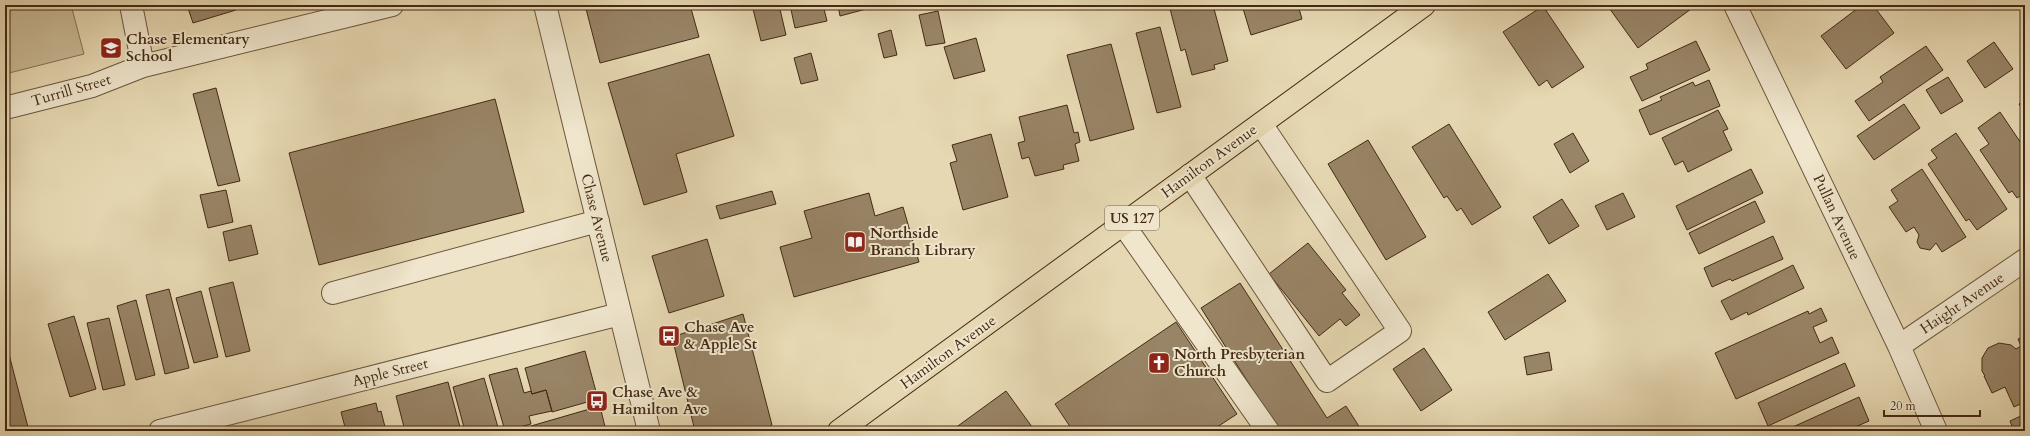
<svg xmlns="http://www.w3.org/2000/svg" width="2030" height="436" viewBox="0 0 2030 436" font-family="Cardo,serif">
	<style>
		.green { fill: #caba97; stroke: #867256 }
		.building { fill: #988466; stroke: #432a14 }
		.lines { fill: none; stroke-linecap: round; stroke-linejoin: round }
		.minor-casing { stroke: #6c563c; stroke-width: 24 }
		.major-casing { stroke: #432a14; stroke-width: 24 }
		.minor { stroke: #efe6cd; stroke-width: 22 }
		.major { stroke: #e6d8b2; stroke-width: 22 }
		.labels { text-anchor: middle; stroke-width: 4; stroke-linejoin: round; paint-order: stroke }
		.shield { fill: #efe6cd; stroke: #77624c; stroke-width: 1 }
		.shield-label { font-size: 14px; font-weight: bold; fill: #432a14 }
		.poi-label { font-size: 15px; font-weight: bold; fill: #432a14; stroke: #efe6cd; text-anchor: start }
		.street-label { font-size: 15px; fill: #432a14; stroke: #efe6cd }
	</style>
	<rect width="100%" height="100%" fill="#e6d8b2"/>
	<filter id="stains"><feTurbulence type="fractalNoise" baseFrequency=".005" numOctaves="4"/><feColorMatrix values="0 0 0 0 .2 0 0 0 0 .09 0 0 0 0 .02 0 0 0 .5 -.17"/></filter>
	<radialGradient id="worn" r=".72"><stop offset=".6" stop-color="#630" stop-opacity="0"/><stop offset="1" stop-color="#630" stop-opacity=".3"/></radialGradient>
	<path class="green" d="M 5,5 L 71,5 L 84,54 L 5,74 Z"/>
	<path class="building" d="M 187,5 L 235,5 L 236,10 L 193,23 Z
		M 585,5 L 690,5 L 699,37 L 600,63 Z
		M 752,5 L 779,5 L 786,35 L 761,41 Z
		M 790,5 L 823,5 L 827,21 L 795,28 Z
		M 838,5 L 869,5 L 870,8 L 840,16 Z
		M 1169,5 L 1213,5 L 1228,61 L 1214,65 L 1215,69 L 1192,75 L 1185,49 L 1181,51 Z
		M 1242,5 L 1298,5 L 1302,19 L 1251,35 Z
		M 1607,5 L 1689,5 L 1691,9 L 1638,48 Z
		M 1862,5 L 1873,5 L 1894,33 L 1846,69 L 1821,36 Z
		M 1543,6 L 1584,67 L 1552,88 L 1547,80 L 1539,86 L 1503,32 Z
		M 938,11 L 945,43 L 926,46 L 919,15 Z
		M 1160,27 L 1181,107 L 1157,113 L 1136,33 Z
		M 891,30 L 897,55 L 884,58 L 878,34 Z
		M 976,38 L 985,71 L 954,79 L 944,47 Z
		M 1696,41 L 1710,70 L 1642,101 L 1630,77 L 1648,69 L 1646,64 Z
		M 1994,42 L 2013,69 L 1985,88 L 1967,61 Z
		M 1111,44 L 1134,129 L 1090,141 L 1067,55 Z
		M 1926,46 L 1943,70 L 1869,121 L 1855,101 L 1883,82 L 1880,77 Z
		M 811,53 L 818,80 L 801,84 L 794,58 Z
		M 709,54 L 734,136 L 676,154 L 687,192 L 644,205 L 608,83 Z
		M 1948,77 L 1963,101 L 1941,114 L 1926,90 Z
		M 1709,80 L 1720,106 L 1650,135 L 1639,110 L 1662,100 L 1660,97 L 1693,82 L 1695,86 Z
		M 216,88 L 240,181 L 218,186 L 193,94 Z
		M 495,99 L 524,212 L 319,265 L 289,153 Z
		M 2025,100 L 2025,113 L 2019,104 Z
		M 1904,104 L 1920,128 L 1874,160 L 1857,136 Z
		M 1067,105 L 1074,133 L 1078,132 L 1080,142 L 1075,144 L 1079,161 L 1063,165 L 1064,169 L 1035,176 L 1029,157 L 1022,159 L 1018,143 L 1025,141 L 1019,117 Z
		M 1718,110 L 1728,129 L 1723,131 L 1732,150 L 1688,172 L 1683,161 L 1675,165 L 1662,138 Z
		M 2000,112 L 2025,149 L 2025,193 L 2017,198 L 2012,191 L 2009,193 L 1980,150 L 1989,144 L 1978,128 Z
		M 1449,124 L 1501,207 L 1472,225 L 1461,208 L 1457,211 L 1447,196 L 1444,198 L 1412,147 Z
		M 1573,133 L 1589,161 L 1570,173 L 1554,144 Z
		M 1956,133 L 2007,209 L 1977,230 L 1969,219 L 1966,221 L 1928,164 L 1937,158 L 1931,150 Z
		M 991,134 L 1008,197 L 963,210 L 950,163 L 957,161 L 952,145 Z
		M 1368,140 L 1426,237 L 1386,260 L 1328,164 Z
		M 1751,169 L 1763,193 L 1687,230 L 1676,206 Z
		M 1922,169 L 1966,237 L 1942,252 L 1936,243 L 1930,250 L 1920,248 L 1917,242 L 1919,235 L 1914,227 L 1906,232 L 1889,207 L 1898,201 L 1891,190 Z
		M 226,190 L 233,222 L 208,228 L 200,195 Z
		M 772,191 L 776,204 L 720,219 L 716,206 Z
		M 869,193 L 875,216 L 903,207 L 919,262 L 794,297 L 780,247 L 812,238 L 804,211 Z
		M 1623,193 L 1635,217 L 1607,230 L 1595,206 Z
		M 1562,199 L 1579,226 L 1549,244 L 1533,217 Z
		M 1755,201 L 1765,222 L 1699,254 L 1689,233 Z
		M 251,225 L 258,254 L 229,261 L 223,232 Z
		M 1773,236 L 1783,259 L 1732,281 L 1730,279 L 1712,287 L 1704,268 Z
		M 707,239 L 724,296 L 669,313 L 652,256 Z
		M 1308,243 L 1346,290 L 1342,293 L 1360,315 L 1346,326 L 1340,319 L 1319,336 L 1269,274 Z
		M 1793,265 L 1804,288 L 1748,315 L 1747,312 L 1731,320 L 1721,301 Z
		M 1548,274 L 1566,301 L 1505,340 L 1488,312 Z
		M 233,282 L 250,351 L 226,357 L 209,288 Z
		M 1240,283 L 1327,418 L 1346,406 L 1362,431 L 1279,431 L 1201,308 Z
		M 169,289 L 189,368 L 165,374 L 146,295 Z
		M 201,291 L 218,357 L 194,363 L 176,298 Z
		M 136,300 L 155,375 L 136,380 L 117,306 Z
		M 1821,308 L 1827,321 L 1813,327 L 1820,343 L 1832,337 L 1839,353 L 1736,399 L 1715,353 L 1808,311 L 1809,314 Z
		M 743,314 L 772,425 L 763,431 L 695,431 L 672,337 Z
		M 74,316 L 96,389 L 70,397 L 48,324 Z
		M 109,318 L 125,385 L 103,390 L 87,323 Z
		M 1176,322 L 1237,414 L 1211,431 L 1073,431 L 1055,404 Z
		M 2025,336 L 2025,402 L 2014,407 L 2005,387 L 1992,393 L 1984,376 L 1985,376 L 1982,371 L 1982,358 L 1988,348 L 1999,343 L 2011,345 L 2016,349 L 2021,346 L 2018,339 Z
		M 5,339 L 29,431 L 5,431 Z
		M 1424,348 L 1452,390 L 1421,411 L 1393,369 Z
		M 585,351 L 598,399 L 552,412 L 546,390 L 532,394 L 525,368 Z
		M 1549,352 L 1552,370 L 1527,375 L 1524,357 Z
		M 1845,363 L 1855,386 L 1768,426 L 1758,403 Z
		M 517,368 L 524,393 L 531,391 L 532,394 L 546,390 L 552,411 L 529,416 L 531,424 L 505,431 L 489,375 Z
		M 484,378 L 499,431 L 465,431 L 453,387 Z
		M 448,382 L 461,431 L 405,431 L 396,396 Z
		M 1006,391 L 1035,431 L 951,431 Z
		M 1859,397 L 1869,421 L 1846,431 L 1784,431 Z
		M 376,403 L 378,412 L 381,411 L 386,431 L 346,431 L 341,412 Z
		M 600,406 L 606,431 L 532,431 L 531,426 Z
		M 2025,414 L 2025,431 L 2014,431 L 2010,421 Z"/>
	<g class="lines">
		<g class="minor-casing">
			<path id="minor" d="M 131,5 L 143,66
				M 545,5 L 649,431
				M 1735,5 L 1899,346 L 1936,431
				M 5,108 L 92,86 L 143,66 L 392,5
				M 1190,175 L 1327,381 L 1400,331 L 1261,124
				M 1123,224 L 1268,431
				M 333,293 L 598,221
				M 1899,346 L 2025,260
				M 160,431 L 620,314"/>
		</g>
		<g class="major-casing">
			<path id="major" d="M 839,431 L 1424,5"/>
		</g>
		<use href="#minor" class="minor"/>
		<use href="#major" class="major"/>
	</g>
	<defs>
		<g id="school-square" transform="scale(1.15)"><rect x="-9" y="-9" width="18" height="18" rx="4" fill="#8f2418" stroke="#efe6cd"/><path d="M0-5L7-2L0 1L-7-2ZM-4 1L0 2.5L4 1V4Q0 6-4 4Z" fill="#fff"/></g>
		<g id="library-square" transform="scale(1.15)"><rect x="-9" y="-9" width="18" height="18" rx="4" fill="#8f2418" stroke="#efe6cd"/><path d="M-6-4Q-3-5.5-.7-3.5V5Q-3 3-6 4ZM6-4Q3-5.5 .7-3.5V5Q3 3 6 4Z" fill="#fff"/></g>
		<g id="bus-square" transform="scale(1.15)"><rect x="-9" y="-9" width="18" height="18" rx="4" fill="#8f2418" stroke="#efe6cd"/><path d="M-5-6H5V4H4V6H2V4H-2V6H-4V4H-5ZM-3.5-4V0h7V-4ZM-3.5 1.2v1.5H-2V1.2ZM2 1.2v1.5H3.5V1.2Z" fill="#fff"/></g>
		<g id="church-square" transform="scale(1.15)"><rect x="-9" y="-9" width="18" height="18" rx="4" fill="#8f2418" stroke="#efe6cd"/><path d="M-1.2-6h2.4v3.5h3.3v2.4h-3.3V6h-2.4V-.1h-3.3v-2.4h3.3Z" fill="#fff"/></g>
	</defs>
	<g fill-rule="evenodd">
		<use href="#school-square" x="111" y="48"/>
		<use href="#library-square" x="855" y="242"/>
		<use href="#bus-square" x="669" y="336"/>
		<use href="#church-square" x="1159" y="363"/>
		<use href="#bus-square" x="597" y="401"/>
	</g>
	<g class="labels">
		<rect class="shield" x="1105" y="206" width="54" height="24" rx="3"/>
		<g class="shield-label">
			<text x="1132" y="223">US 127</text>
		</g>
		<g class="poi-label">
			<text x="126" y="44">Chase Elementary<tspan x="126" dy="17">School</tspan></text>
			<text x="870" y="238">Northside<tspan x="870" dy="17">Branch Library</tspan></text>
			<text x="684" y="332">Chase Ave<tspan x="684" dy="17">&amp; Apple St</tspan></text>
			<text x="1174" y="359">North Presbyterian<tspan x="1174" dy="17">Church</tspan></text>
			<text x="612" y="397">Chase Ave &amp;<tspan x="612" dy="17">Hamilton Ave</tspan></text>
		</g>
		<g class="street-label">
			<text transform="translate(71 90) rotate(-16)" y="5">Turrill Street</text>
			<text transform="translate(1209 161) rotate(-36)" y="5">Hamilton Avenue</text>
			<text transform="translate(1837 217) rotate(65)" y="5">Pullan Avenue</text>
			<text transform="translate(597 218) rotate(76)" y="5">Chase Avenue</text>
			<text transform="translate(1962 303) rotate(-34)" y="5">Haight Avenue</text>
			<text transform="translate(948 352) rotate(-36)" y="5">Hamilton Avenue</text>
			<text transform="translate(390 372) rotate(-14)" y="5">Apple Street</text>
		</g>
	</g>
	<rect width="2030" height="436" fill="none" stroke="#e6d8b2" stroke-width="20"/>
	<rect x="6" y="6" width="2018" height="424" fill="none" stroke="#432a14" stroke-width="2"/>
	<rect x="10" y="10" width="2010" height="416" fill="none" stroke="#432a14"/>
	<path d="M1884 410v6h96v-6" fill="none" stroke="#432a14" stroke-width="2"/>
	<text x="1890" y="410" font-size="12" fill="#432a14" stroke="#efe6cd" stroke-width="3" paint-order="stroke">20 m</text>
	<rect width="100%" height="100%" filter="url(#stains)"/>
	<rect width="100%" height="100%" fill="url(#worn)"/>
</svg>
